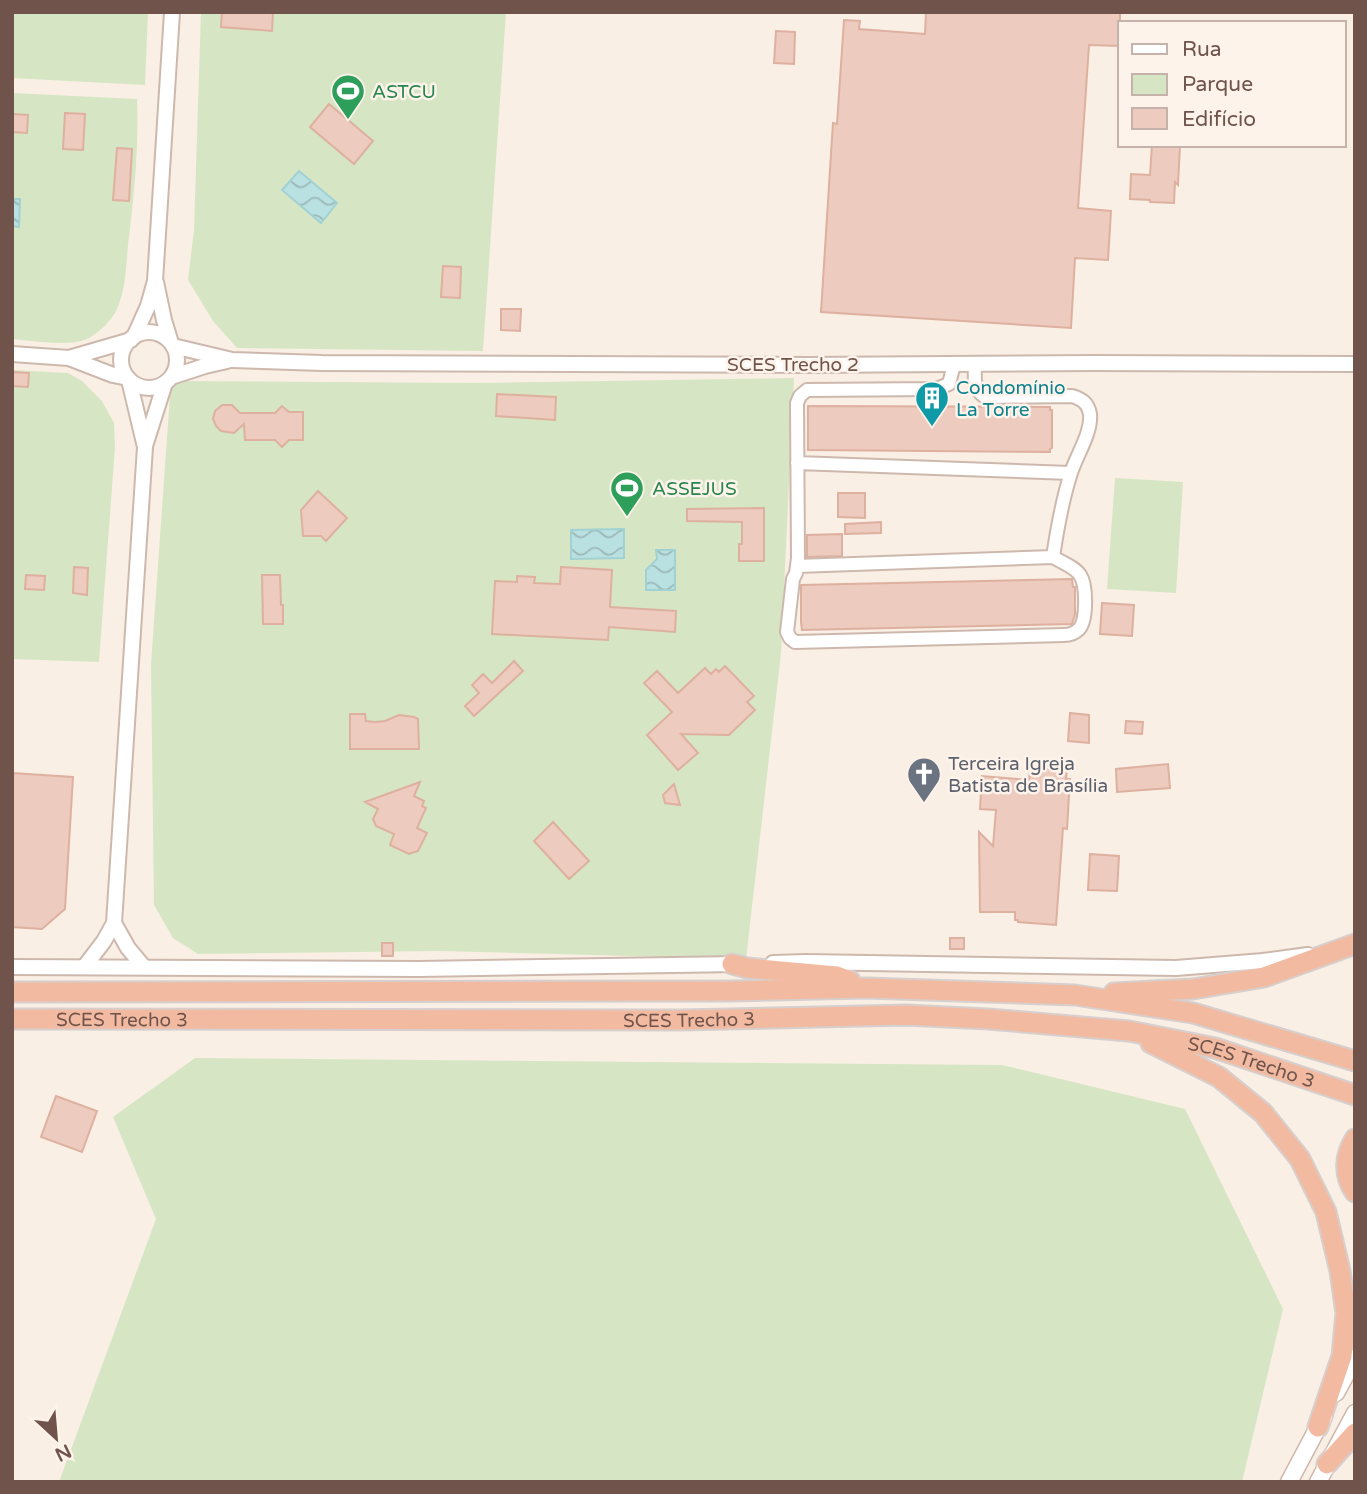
<svg xmlns="http://www.w3.org/2000/svg" width="1367" height="1494" viewBox="0 0 1367 1494" font-family="'Varela Round',sans-serif">
	<style>
		.green { fill: #d6e6c4 }
		.water { fill: url(#water-waves); stroke: #a1d1d3; stroke-width: 2 }
		.building { fill: #edcbbe; stroke: #deb0a0; stroke-width: 2 }
		.lines { fill: none; stroke-linecap: round; stroke-linejoin: round }
		.minor-casing { stroke: #cdb8ae; stroke-width: 16 }
		.tertiary-casing { stroke: #cdb8ae; stroke-width: 18 }
		.secondary-casing { stroke: #cfb7ac; stroke-width: 19 }
		.trunk-casing { stroke: #d7cfcd; stroke-width: 23 }
		.minor { stroke: #fff; stroke-width: 12 }
		.tertiary { stroke: #fff; stroke-width: 14 }
		.secondary { stroke: #fff; stroke-width: 16 }
		.trunk { stroke: #f2bba1; stroke-width: 19 }
		.labels { text-anchor: middle; stroke-width: 5; stroke-linejoin: round; paint-order: stroke }
		.leisure-label { font-size: 19px; fill: #27864d; stroke: #fdf3ea; text-anchor: start }
		.street-label { font-size: 19px; fill: #70544c; stroke: #fdf3ea }
		.culture-label { font-size: 19px; fill: #0d838f; stroke: #fdf3ea; text-anchor: start }
		.worship-label { font-size: 19px; fill: #5b616d; stroke: #fdf3ea; text-anchor: start }
	</style>
	<defs>
		<pattern id="water-waves" width="16" height="10" patternUnits="userSpaceOnUse" patternTransform="scale(1.75)"><rect width="16" height="10" fill="#bae1e2"/><path d="M0 5q4-4 8 0t8 0" fill="none" stroke="#9cb9b9"/></pattern>
	</defs>
	<rect width="100%" height="100%" fill="#faefe4"/>
	<path class="green" d="M 12,12 L 148,12 L 145,85 L 12,78 Z
		M 201,12 L 506,12 L 483,351 L 237,348 L 213,321 L 188,280 L 194,230 Z
		M 12,93 L 137,99 C 139,148 134,197 128,245 C 126,266 126,289 117,309 C 112,320 99,333 87,339 C 69,347 33,341 12,339 Z
		M 12,370 L 68,373 L 82,381 L 102,401 L 114,423 L 115,447 L 99,662 L 12,659 Z
		M 794,378 L 781,653 L 746,959 L 439,951 L 198,954 L 173,938 L 154,905 L 151,665 L 171,381 L 475,383 Z
		M 1115,478 L 1183,482 L 1176,593 L 1107,589 Z
		M 195,1058 L 1002,1065 L 1185,1109 L 1283,1309 L 1242,1482 L 59,1482 L 156,1219 L 113,1117 Z"/>
	<path class="water" d="M 299,171 L 337,203 L 321,223 L 282,190 Z
		M 12,199 L 20,199 L 19,227 L 12,226 Z
		M 624,529 L 624,558 L 571,559 L 571,530 Z
		M 656,550 L 675,550 L 675,590 L 646,590 L 646,570 L 657,559 Z"/>
	<path class="building" d="M 222,12 L 273,12 L 272,31 L 221,27 Z
		M 926,12 L 1120,12 L 1120,46 L 1089,45 L 1078,208 L 1111,211 L 1108,260 L 1075,258 L 1071,328 L 821,312 L 832,138 L 833,123 L 837,124 L 844,20 L 860,21 L 859,29 L 925,34 Z
		M 776,31 L 795,32 L 794,64 L 774,63 Z
		M 329,104 L 373,141 L 354,164 L 310,127 Z
		M 65,113 L 85,114 L 83,150 L 63,149 Z
		M 12,114 L 28,115 L 27,133 L 12,132 Z
		M 1152,145 L 1180,145 L 1178,185 L 1175,182 L 1174,203 L 1150,202 L 1150,200 L 1130,199 L 1131,174 L 1150,175 Z
		M 117,148 L 132,149 L 129,201 L 113,200 Z
		M 443,266 L 461,267 L 460,298 L 441,297 Z
		M 501,309 L 521,309 L 520,331 L 501,330 Z
		M 12,372 L 29,373 L 28,387 L 12,386 Z
		M 497,394 L 556,397 L 555,420 L 496,416 Z
		M 222,405 L 232,405 L 240,413 L 275,413 L 282,406 L 289,412 L 303,412 L 303,440 L 289,440 L 282,447 L 275,440 L 245,440 L 244,424 L 234,433 L 221,431 L 216,426 L 213,419 L 215,411 Z
		M 808,406 L 1050,407 L 1050,410 L 1052,410 L 1052,448 L 1050,449 L 1050,452 L 808,450 Z
		M 318,491 L 347,518 L 326,541 L 321,536 L 303,536 L 301,510 Z
		M 838,493 L 865,493 L 865,518 L 838,517 Z
		M 764,508 L 764,561 L 739,561 L 739,544 L 742,544 L 742,522 L 687,521 L 687,509 Z
		M 881,522 L 881,533 L 845,534 L 845,524 Z
		M 842,534 L 842,556 L 807,557 L 807,535 Z
		M 74,567 L 88,568 L 87,595 L 73,593 Z
		M 561,567 L 612,570 L 610,607 L 676,611 L 675,632 L 609,627 L 608,640 L 492,634 L 495,581 L 517,582 L 517,576 L 535,577 L 534,583 L 560,584 Z
		M 26,575 L 45,576 L 44,590 L 25,589 Z
		M 262,575 L 280,575 L 281,605 L 283,605 L 283,624 L 263,624 Z
		M 1072,579 L 1073,587 L 1075,587 L 1075,614 L 1072,624 L 802,630 L 801,622 L 801,585 Z
		M 1102,603 L 1134,605 L 1132,636 L 1100,634 Z
		M 514,661 L 523,671 L 474,716 L 465,706 L 479,693 L 472,685 L 483,674 L 492,683 Z
		M 725,666 L 754,696 L 747,702 L 755,710 L 729,735 L 681,734 L 698,753 L 678,770 L 647,735 L 672,712 L 644,683 L 657,671 L 678,693 L 705,668 L 711,674 L 716,669 L 719,672 Z
		M 1070,713 L 1089,715 L 1089,743 L 1068,741 Z
		M 350,714 L 365,714 L 366,721 L 375,722 L 385,721 L 399,715 L 414,717 L 418,719 L 419,749 L 350,749 Z
		M 1126,721 L 1143,722 L 1142,734 L 1125,733 Z
		M 1168,764 L 1170,788 L 1117,792 L 1116,769 Z
		M 1030,768 L 1067,770 L 1066,779 L 1070,779 L 1067,829 L 1063,828 L 1056,925 L 1018,922 L 1018,920 L 1015,920 L 1015,912 L 980,912 L 979,832 L 993,846 L 996,810 L 980,809 L 982,776 L 1029,780 Z
		M 12,773 L 73,777 L 65,909 L 42,929 L 12,927 Z
		M 420,782 L 414,796 L 424,801 L 422,806 L 426,808 L 417,828 L 427,833 L 418,851 L 409,854 L 390,845 L 394,834 L 376,826 L 373,819 L 378,809 L 365,802 Z
		M 674,784 L 680,805 L 665,803 L 663,795 Z
		M 553,822 L 589,861 L 569,879 L 534,841 Z
		M 1090,854 L 1119,856 L 1117,891 L 1088,890 Z
		M 950,938 L 964,938 L 964,949 L 950,949 Z
		M 382,943 L 393,943 L 393,956 L 382,956 Z
		M 56,1096 L 97,1111 L 82,1152 L 41,1137 Z"/>
	<g class="lines">
		<g class="minor-casing">
			<path id="minor" d="M 975,364 C 975,377 972,389 985,397 L 1072,396 C 1082,399 1088,403 1090,414 C 1092,434 1075,457 1070,476 C 1062,502 1057,530 1053,557
				M 797,463 L 1070,473
				M 797,566 L 1053,557 C 1061,562 1075,567 1080,575 C 1087,585 1087,621 1079,629 C 1075,633 1070,635 1064,635 L 795,642 L 790,638 L 787,632 L 793,579 L 796,573 L 798,558 L 797,403 L 800,396 L 807,390 L 936,389 L 949,384 L 954,364"/>
		</g>
		<g class="tertiary-casing">
			<path id="tertiary" d="M 156,282 L 164,320 L 171,343
				M121 360a28 28 0 1 1 56 0a28 28 0 1 1-56 0Z
				M 134,337 L 148,306 L 155,281 L 172,12
				M 173,346 L 232,360 L 322,363 L 808,365 L 1094,363 L 1355,364
				M 12,354 L 69,358 L 113,375 L 128,378
				M 69,358 L 131,340
				M 171,377 L 205,366 L 227,361
				M 145,446 L 165,383
				M 114,923 L 128,948 L 144,967
				M 773,963 L 806,962 L 1176,968 L 1263,961 L 1308,955
				M 85,966 L 104,941 L 114,923 L 145,447 L 129,380
				M 12,967 L 419,969 L 739,964"/>
		</g>
		<g class="secondary-casing">
			<path id="secondary" d="M 1336,1393 L 1355,1358
				M 1289,1482 L 1324,1416
				M 1318,1482 L 1355,1413"/>
		</g>
		<g class="trunk-casing">
			<g id="trunk">
				<path d="M 732,964 L 747,968 L 837,976 L 850,981"/>
				<path d="M 12,992 L 731,991 L 867,988 L 1075,995 L 1193,1013 L 1355,1061"/>
				<path d="M 1114,993 L 1193,989 L 1264,977 L 1355,944"/>
				<path id="s1" d="M 12,1019 L 681,1020 L 906,1015 L 988,1019 L 1129,1031 L 1215,1048 L 1355,1095"/>
				<path d="M 1151,1043 L 1219,1077 L 1263,1113 L 1300,1159 L 1326,1212 L 1340,1271 L 1346,1313 L 1342,1356 L 1318,1427"/>
				<path d="M 1355,1139 C 1345,1155 1343,1175 1355,1192"/>
				<path d="M 1327,1464 L 1355,1433"/>
			</g>
		</g>
		<use href="#minor" class="minor"/>
		<use href="#tertiary" class="tertiary"/>
		<use href="#secondary" class="secondary"/>
		<use href="#trunk" class="trunk"/>
	</g>
	<defs>
		<g id="stadium-pin" transform="scale(1.75)"><path d="M0 17L-7.5 6A9.5 9.5 0 1 1 7.5 6Z" fill="#2e9e5b" stroke="#fdf3ea"/><path d="M0-5a6.5 5 0 1 0 0 10a6.5 5 0 1 0 0-10ZM-3.5-1.8h7v3.6h-7Z" fill="#fff"/></g>
		<g id="building-pin" transform="scale(1.75)"><path d="M0 17L-7.5 6A9.5 9.5 0 1 1 7.5 6Z" fill="#0f9aa8" stroke="#fdf3ea"/><path d="M-4-6H4V6H1V3H-1V6H-4ZM-2.5-4.3h1.7v1.8h-1.7ZM.8-4.3h1.7v1.8H.8ZM-2.5-1h1.7V.8h-1.7ZM.8-1h1.7V.8H.8Z" fill="#fff"/></g>
		<g id="church-pin" transform="scale(1.75)"><path d="M0 17L-7.5 6A9.5 9.5 0 1 1 7.5 6Z" fill="#6b7280" stroke="#fdf3ea"/><path d="M-1.2-6h2.4v3.5h3.3v2.4h-3.3V6h-2.4V-.1h-3.3v-2.4h3.3Z" fill="#fff"/></g>
	</defs>
	<g fill-rule="evenodd">
		<use href="#stadium-pin" x="348" y="91"/>
		<use href="#building-pin" x="932" y="398"/>
		<use href="#stadium-pin" x="627" y="488"/>
		<use href="#church-pin" x="924" y="774"/>
	</g>
	<g class="labels">
		<g class="leisure-label">
			<text x="372" y="98">ASTCU</text>
			<text x="652" y="495">ASSEJUS</text>
		</g>
		<g class="street-label">
			<text x="793" y="371">SCES Trecho 2</text>
			<text dy="7" stroke="none"><textPath href="#s1" startOffset="110">SCES Trecho 3</textPath></text>
			<text dy="7" stroke="none"><textPath href="#s1" startOffset="677">SCES Trecho 3</textPath></text>
			<text dy="7" stroke="none"><textPath href="#s1" startOffset="1244">SCES Trecho 3</textPath></text>
		</g>
		<g class="culture-label">
			<text x="956" y="394">Condomínio<tspan x="956" dy="22">La Torre</tspan></text>
		</g>
		<g class="worship-label">
			<text x="948" y="770">Terceira Igreja<tspan x="948" dy="22">Batista de Brasília</tspan></text>
		</g>
	</g>
	<rect width="1367" height="1494" fill="none" stroke="#70544c" stroke-width="28"/>
	<rect x="1118" y="21" width="228" height="126" fill="#fdf3ea" stroke="#c5b3ab" stroke-width="2"/>
	<rect x="1132" y="44" width="35" height="10" fill="#ffffff" stroke="#c5b3ab" stroke-width="2"/>
	<text x="1182" y="56" font-size="21" fill="#70544c">Rua</text>
	<rect x="1132" y="74" width="35" height="21" fill="#d6e6c4" stroke="#c5b3ab" stroke-width="2"/>
	<text x="1182" y="91" font-size="21" fill="#70544c">Parque</text>
	<rect x="1132" y="108" width="35" height="21" fill="#edcbbe" stroke="#c5b3ab" stroke-width="2"/>
	<text x="1182" y="126" font-size="21" fill="#70544c">Edifício</text>
	<g transform="translate(56 1438) rotate(154)" stroke="#fdf3ea" stroke-width="5" paint-order="stroke">
	<path d="M0-5L12 26L0 18L-12 26Z" fill="#70544c"/>
	<text y="-10" font-size="19" font-weight="bold" text-anchor="middle" fill="#70544c">N</text>
	</g>
</svg>
